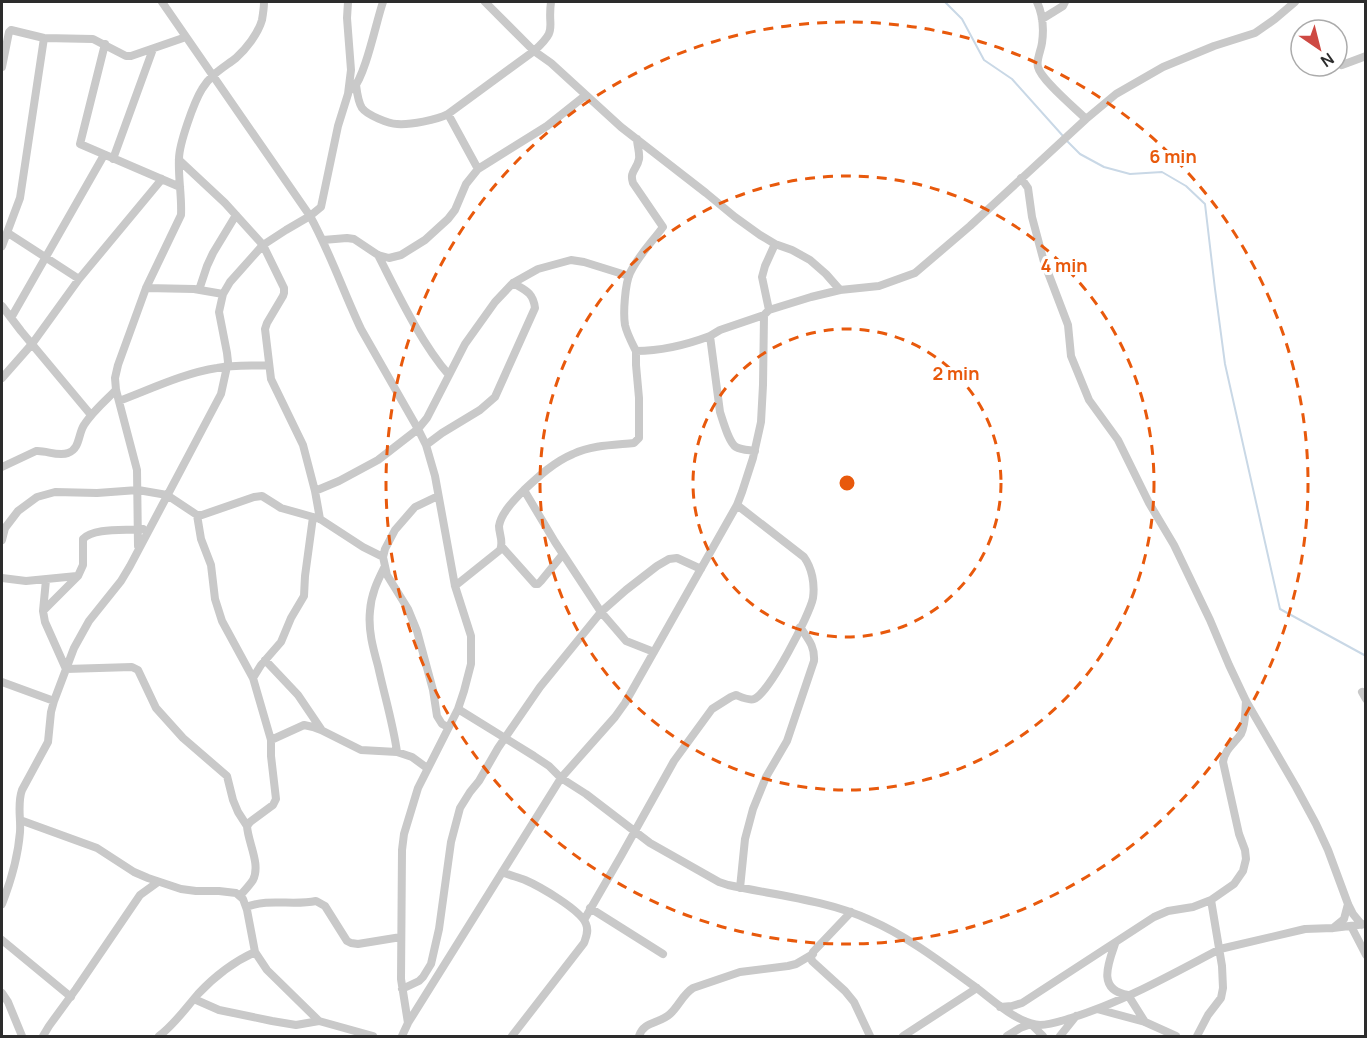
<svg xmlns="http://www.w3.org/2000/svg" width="1367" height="1038" viewBox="0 0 1367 1038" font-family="Manrope,sans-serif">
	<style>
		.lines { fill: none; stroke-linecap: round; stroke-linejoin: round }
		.stream { stroke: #c9d8e6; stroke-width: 2 }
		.minor { stroke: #c9c9c9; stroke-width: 8 }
		.ring { fill: none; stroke: #e8590c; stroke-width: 3; stroke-dasharray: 10 8 }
		.centre { fill: #e8590c; stroke: #fff; stroke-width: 3 }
		.ring-label { font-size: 18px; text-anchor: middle; font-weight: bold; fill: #e8590c; stroke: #fff; stroke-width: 6; stroke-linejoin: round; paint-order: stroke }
	</style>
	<rect width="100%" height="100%" fill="#fff"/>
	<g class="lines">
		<path class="stream" d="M 945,2 L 962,19 L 984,60 L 1012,79 L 1063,136
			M 1066,140 L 1080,154 L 1104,167 L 1130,174 L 1162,172 L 1186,186 L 1205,204 L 1215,289 L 1225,364 L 1280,609 L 1366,656"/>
		<path class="minor" d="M 162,2 L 310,216 C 330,252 343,291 361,329 L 418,429 L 426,445 L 435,476 L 455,586 L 471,636 L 471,664 L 464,691 L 458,709 L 418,788 L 404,834 L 402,850 L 401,979 L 408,1023 L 402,1036
			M 485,2 L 534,51 L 551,63 L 621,127 L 706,193 L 735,217 L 760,235 L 775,244 L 792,250 L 810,260 L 826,274 L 840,290
			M 1037,2 C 1043,15 1044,29 1042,43 C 1041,51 1036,59 1038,67 C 1041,80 1075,108 1086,119
			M 1042,19 L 1063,6 L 1065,2
			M 105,44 L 80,144 L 180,187
			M 1342,65 L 1366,56
			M 2,67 L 9,32 L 11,30 L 44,38 L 93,39 L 126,56 L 131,56 L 186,37
			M 356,85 C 357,93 358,102 362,108 C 367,115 389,124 397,124 C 410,125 437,120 448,114 L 534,51 C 559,28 547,30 551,2
			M 353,89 C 366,74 376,22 383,2
			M 448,114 L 478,169
			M 637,139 C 637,145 640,153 639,159 C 637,170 629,171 633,183 L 663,227 C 652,242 638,256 630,273 C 625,284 623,313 625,325 C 627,334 632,343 636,351 C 662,351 686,345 710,336
			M 113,159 L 153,49
			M 179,160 L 225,203 L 263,245 L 284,288 L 284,293 L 283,296 L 267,323 L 265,329 L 271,379 L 303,445 L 315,491 L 320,519
			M 1021,178 L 1028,188 L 1032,217 L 1044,262 L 1068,325 L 1071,356 L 1089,400 L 1118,440 L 1149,503 L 1174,545 L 1210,620 L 1229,665 L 1246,701 L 1296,787 L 1316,824 L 1328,850 L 1348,904 L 1353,914 L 1362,925
			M 8,233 L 79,279
			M 323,240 L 347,238 L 354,239 L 378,255 L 389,258 L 401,255 L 425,240 L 448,219 L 455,210 L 466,184 L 478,169 L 547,126 L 586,95
			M 2,246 L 20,198 L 44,38
			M 378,255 C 398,294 421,343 449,375
			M 146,288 L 194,289 L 223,294
			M 199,290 L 207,266 L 213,253 L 236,215
			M 2,306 L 21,331 L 91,415
			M 769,310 L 762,277 L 765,266 L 775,244
			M 11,318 L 104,155
			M 2,378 L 32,344 L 79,279 L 162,179
			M 119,401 C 151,389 184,373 217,368 C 234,365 252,366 269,365
			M 426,445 L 442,433 L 480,410 L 495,397 L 535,308 C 533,292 525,290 513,283
			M 755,451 C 749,450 741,450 736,447 C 729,443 723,421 720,412 L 710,336 L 720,330 L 764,315
			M 2,467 L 36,451 C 46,450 58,457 68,453 C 80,449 78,434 84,425 C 92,412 105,401 116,390
			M 524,490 C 539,476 554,462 573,454 C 592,445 614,445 634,443 L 639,438 L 639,398 L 636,365 L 636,351
			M 315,491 L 339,481 L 378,460 L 418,429 L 427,418 L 465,344 L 495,302 L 513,283 L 538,269 L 571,260 L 584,262 L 629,276
			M 438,496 L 415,507 L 395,530 L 385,549 L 383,557 L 387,575 L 408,609 L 417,631 L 433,690 L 437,716 L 442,724 L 448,727
			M 197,515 L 201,539 L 211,565 L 215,599 L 222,621 L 253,678 L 271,740 L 271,756 L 276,799 L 273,805 L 250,822 L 247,826 C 248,843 261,864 253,880 C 249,886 244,891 240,896
			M 2,540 L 5,528 L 18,511 L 37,497 L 55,492 L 97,493 L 138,490 L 167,495 L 197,515 L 202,515 L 254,497 L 262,496 L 281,508 L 320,519 L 363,547 L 383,557
			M 138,546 L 137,470 L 116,390 L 115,378 L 118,365 L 146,288 L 181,215 C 182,196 178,178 179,159 C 179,144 194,102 202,89 C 210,75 223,68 236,58 C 246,49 258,34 262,20 C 263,14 264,7 264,2
			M 502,547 L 535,584 L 538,584 L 541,581 L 563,554
			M 384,568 C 377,582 371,595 370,611 C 368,630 373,648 378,666 C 384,694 393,723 397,752 L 412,757 L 427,768
			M 2,578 L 26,581 L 77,576
			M 455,586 L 500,550 C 504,541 499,535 499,526 C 501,513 515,499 524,490 L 555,542 L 601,612 L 626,641 L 654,652
			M 43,611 L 46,580
			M 265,660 L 298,695 L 321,729
			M 66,669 L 132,667 L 138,670 L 156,708 L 183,738 L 227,776 L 233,800 L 238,812 L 247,826
			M 66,669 L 45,622 L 43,611 L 78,576 L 83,565 L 83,539 C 94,527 127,531 143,529
			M 253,678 L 261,665 L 281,642 L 291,618 L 304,596 L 305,576 L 313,517
			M 2,682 L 54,701
			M 1362,692 L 1366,699
			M 458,709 L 534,756 L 549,766 L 561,778 L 586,794 L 650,843 L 719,882 L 728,885 C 774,895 827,900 870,920 C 907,936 941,962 974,986 C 992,999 1016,1023 1040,1025 C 1050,1025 1061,1021 1071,1018 C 1123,1002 1172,974 1220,949 L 1305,929 L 1333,928 L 1366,924
			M 271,740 L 304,725 L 313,727 L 321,730 L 361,750 L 397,752
			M 20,820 L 97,848 L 134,872 L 148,878 L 181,889 L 196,891 L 219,891 L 236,893 L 243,899 L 247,910 L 255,952 L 267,970 L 319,1021 L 373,1036
			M 502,872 C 509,875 517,877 525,880 C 539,886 581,910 586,924 C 589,931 586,937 584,943 L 512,1036
			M 740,888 L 745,839 L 753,809 L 766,777 L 787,741 L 814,661 C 815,646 808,639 800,627
			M 2,904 C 11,881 18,857 20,832 C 21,818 17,804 22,790 L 48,742 L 51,712 L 54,701 L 74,648 L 89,621 L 121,581 L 130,566 L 221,394 L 228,362 L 227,353 L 219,312 L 223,294 L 230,282 L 263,245 L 286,230 L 310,216 L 321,207 L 338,126 L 348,94 L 351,70 L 347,18 L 348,2
			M 246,907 C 269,898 293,906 316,901 L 325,906 L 347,941 L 351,943 L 358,944 L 401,937
			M 590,908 L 663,954
			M 851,912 L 813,952 L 811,956 L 812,961 L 845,991 L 854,1002 L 870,1036
			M 584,920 L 621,856 L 674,761 L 712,709 L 731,697 L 736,695 C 741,697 749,701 754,699 C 769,694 810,614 813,598 C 815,584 812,568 804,557 L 737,505
			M 1351,926 L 1366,955
			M 1333,928 L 1344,919 L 1348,904
			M 2,940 L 71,997
			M 1115,944 C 1108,964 1097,990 1128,995 L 1145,1022
			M 402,989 L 419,981 L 423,977 L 431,964 L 439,929 L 451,842 L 460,808 L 470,792 L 479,781 L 498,748 L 540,687 L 601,612 L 626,590 L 657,566 L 669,559 L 677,558 L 701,569
			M 2,993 L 8,1002 L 22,1036
			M 194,999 L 219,1010 L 272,1021 L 296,1025 L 319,1021
			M 1000,1007 L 1012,1006 L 1022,1003 L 1154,917 L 1168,911 L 1193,907 L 1211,900 L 1234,884 L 1243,871 L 1246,859 L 1245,850 L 1239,834 L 1223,762 C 1225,749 1234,744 1241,734 C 1246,724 1245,712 1246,701
			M 1097,1009 L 1145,1022 L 1176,1036
			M 408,1023 L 561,778 L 615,717 L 625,703 L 737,505 L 742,492 L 753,458 L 761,422 L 763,385 L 764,315 L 769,310 L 811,297 L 840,290 L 879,286 L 915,273 L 970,226 L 1086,119 L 1116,94 L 1163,67 L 1214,46 L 1255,33 L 1275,19 L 1295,2
			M 1031,1024 L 1043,1036
			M 43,1036 L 49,1026 L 76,989 L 140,895 L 158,882
			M 159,1036 C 174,1025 185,1009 198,994 C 214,977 233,962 255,952
			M 639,1036 C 644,1021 659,1024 670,1014 C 679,1006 683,994 693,988 L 740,972 L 788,966 L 796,964 L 813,954
			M 903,1036 L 977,988
			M 1007,1036 L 1020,1028 L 1031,1024
			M 1060,1036 L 1076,1016
			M 1197,1036 L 1208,1015 L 1221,998 L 1223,988 L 1222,966 L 1211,900"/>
	</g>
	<g class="ring">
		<circle cx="847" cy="483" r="154"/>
		<circle cx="847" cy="483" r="307"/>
		<circle cx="847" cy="483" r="461"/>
	</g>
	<circle cx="847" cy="483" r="9" class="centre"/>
	<g class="ring-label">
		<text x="1173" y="163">6 min</text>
		<text x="1064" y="272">4 min</text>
		<text x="956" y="380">2 min</text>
	</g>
	<rect width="1367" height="1038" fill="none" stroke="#2c2c2c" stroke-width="6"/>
	<g transform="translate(1319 48) rotate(145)"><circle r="28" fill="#ffffff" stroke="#ababab" stroke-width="1.5"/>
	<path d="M0-4.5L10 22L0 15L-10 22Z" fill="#ce4943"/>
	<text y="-9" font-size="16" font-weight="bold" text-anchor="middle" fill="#2c2c2c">N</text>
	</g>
</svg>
